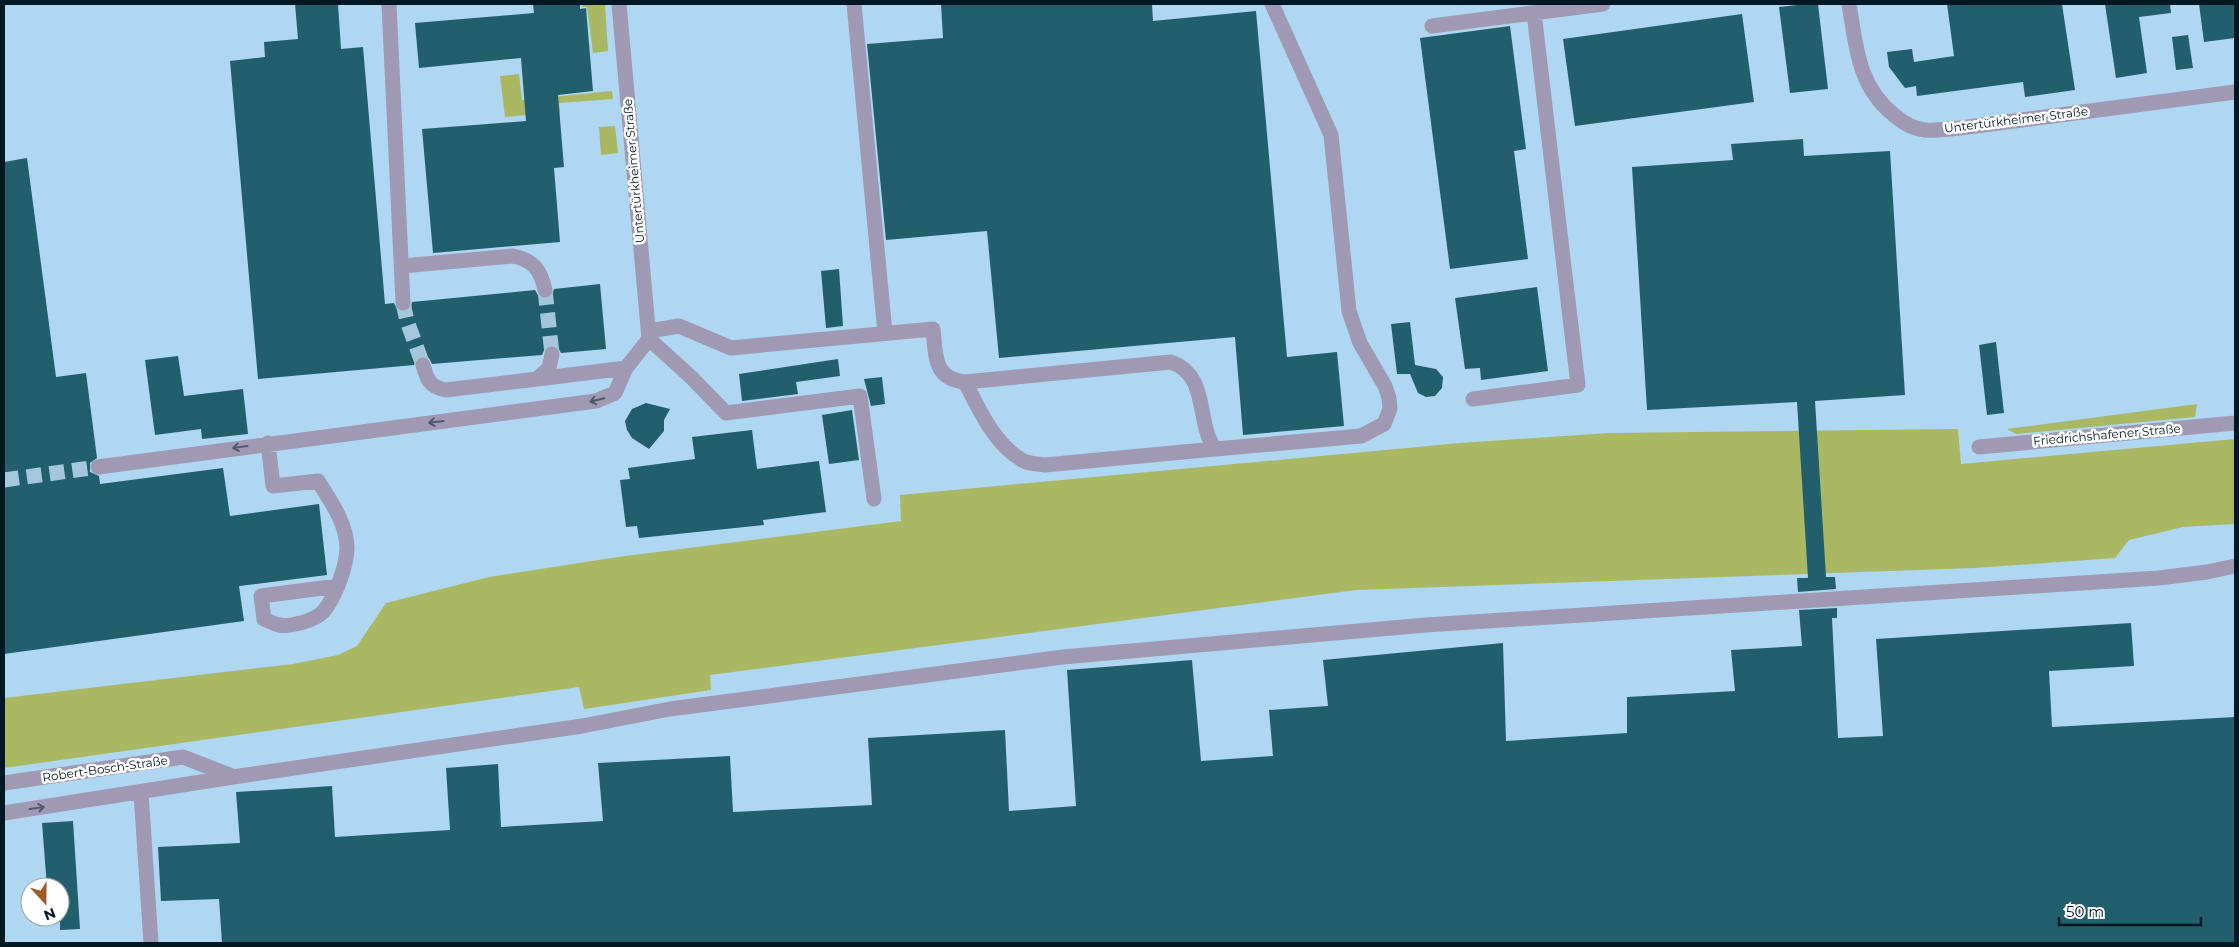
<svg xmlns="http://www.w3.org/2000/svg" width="2239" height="947" viewBox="0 0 2239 947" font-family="Montserrat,sans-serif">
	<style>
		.built { fill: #afd7f1; fill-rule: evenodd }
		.green { fill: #aab864 }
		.building { fill: #215f6d }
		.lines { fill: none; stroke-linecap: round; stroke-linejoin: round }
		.minor-tunnel { stroke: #a5c7dc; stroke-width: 15; stroke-dasharray: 15 8; stroke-linecap: butt }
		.minor { stroke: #9f99b3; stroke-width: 15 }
		.oneway { stroke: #50586c }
		.labels { text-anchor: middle; stroke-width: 5; stroke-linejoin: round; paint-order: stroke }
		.street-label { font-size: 12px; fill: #001724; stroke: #fff }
	</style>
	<rect width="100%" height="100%" fill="#c2e6fd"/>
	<path class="built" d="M 4,4 L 2235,4 L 2235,943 L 4,943 ZM 30,887 L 60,887 L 60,917 L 30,917 Z"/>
	<path class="green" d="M 582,4 L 605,4 L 608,51 L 593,53 L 587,7 L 582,7 Z
		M 519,74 L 522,100 L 612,91 L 613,99 L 559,103 L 560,112 L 505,117 L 500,76 Z
		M 615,126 L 618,153 L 601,155 L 599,127 Z
		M 2197,404 L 2195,417 L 2016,434 L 2007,429 Z
		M 1958,429 L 1961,464 L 2235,439 L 2235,524 L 2183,527 L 2129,540 L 2115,558 L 1974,568 L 1356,590 L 710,675 L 711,690 L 584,709 L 579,687 L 4,768 L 4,698 L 293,664 L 338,655 L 357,646 L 386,603 L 489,577 L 618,557 L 901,521 L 900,495 L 1460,443 L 1609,433 Z"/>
	<path class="building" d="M 295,4 L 338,4 L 341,49 L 363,47 L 385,304 L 394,303 L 398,311 L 404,312 L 411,308 L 412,302 L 535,290 L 539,297 L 547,299 L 552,296 L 554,289 L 600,284 L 606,349 L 561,353 L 558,347 L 550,345 L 545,348 L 542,355 L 432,364 L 429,358 L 421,356 L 416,359 L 414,365 L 258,379 L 230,61 L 265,57 L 264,42 L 298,39 Z
		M 533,4 L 580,4 L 580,9 L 586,8 L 593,91 L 558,95 L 564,167 L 554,168 L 560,242 L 433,253 L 422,129 L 526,121 L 521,58 L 419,68 L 415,23 L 534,13 Z
		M 941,4 L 1152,4 L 1153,21 L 1256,11 L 1287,357 L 1337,352 L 1344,426 L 1243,435 L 1235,337 L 999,358 L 987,231 L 886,240 L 867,44 L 943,38 Z
		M 1806,4 L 1818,4 L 1828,89 L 1790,93 L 1779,7 Z
		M 1947,4 L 2062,4 L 2075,90 L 2025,97 L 2023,82 L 1917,96 L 1916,86 L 1905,88 L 1889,67 L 1887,52 L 1912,49 L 1914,62 L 1954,56 Z
		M 2105,4 L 2170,4 L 2171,13 L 2139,17 L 2147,73 L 2116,78 Z
		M 2199,4 L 2235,4 L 2235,38 L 2204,42 Z
		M 1742,14 L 1754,102 L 1575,126 L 1563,39 Z
		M 1510,26 L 1526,149 L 1514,151 L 1528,259 L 1450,269 L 1420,38 Z
		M 2188,35 L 2193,68 L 2176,70 L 2172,37 Z
		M 1803,139 L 1804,156 L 1890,151 L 1905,395 L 1815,401 L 1826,577 L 1835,577 L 1836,589 L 1798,592 L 1797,578 L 1808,578 L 1797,402 L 1647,410 L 1632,167 L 1733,160 L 1731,144 Z
		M 27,158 L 56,377 L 86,373 L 97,458 L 90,463 L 90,472 L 99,476 L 100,484 L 223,468 L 230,516 L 319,504 L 327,575 L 239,586 L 244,621 L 4,654 L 4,162 Z
		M 839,269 L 843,326 L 826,328 L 821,271 Z
		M 1537,287 L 1548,371 L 1481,380 L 1480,368 L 1465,369 L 1455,298 Z
		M 1410,322 L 1415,365 L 1436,369 L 1443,377 L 1442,388 L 1435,396 L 1426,397 L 1418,393 L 1410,374 L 1397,374 L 1391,324 Z
		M 1996,342 L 2004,413 L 1987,415 L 1979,345 Z
		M 178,356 L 184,396 L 243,389 L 248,434 L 202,439 L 201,429 L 155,435 L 145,360 Z
		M 838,359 L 840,376 L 796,382 L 798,394 L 742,401 L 739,374 Z
		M 882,377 L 885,404 L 871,406 L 864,379 Z
		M 646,403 L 670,409 L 664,420 L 664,431 L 649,449 L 632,438 L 627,430 L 625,421 L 632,409 Z
		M 852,410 L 859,460 L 829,464 L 822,415 Z
		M 752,430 L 757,469 L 819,461 L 826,512 L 763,520 L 764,525 L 639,538 L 637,526 L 626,527 L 620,480 L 630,479 L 628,468 L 695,459 L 692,437 Z
		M 1837,608 L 1837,618 L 1832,618 L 1838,738 L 1883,736 L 1876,639 L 2131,623 L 2134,666 L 2049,671 L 2052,727 L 2235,717 L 2235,943 L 222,943 L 219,899 L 161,901 L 158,847 L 240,843 L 236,792 L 332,786 L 335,837 L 450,830 L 446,768 L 498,764 L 501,827 L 603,821 L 598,763 L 730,756 L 733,812 L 872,805 L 868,738 L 1005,730 L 1009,811 L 1076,806 L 1067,670 L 1192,660 L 1201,761 L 1273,756 L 1269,710 L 1328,706 L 1323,660 L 1503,643 L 1506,741 L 1627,733 L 1627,697 L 1735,691 L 1731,650 L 1802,646 L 1799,610 Z
		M 73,821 L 80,929 L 60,930 L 60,887 L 47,887 L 42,823 Z"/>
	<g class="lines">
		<path class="minor-tunnel" d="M 545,290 L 552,354
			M 403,303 L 407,321 L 423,365
			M 4,480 L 98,467"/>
		<path class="minor" d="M 389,4 L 403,303
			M 619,4 L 649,339
			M 854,4 L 885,333
			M 1849,4 C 1856,46 1858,87 1894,115 C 1902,122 1914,129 1925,130 C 1936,131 1949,129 1960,128 L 2235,92
			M 1432,26 L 1603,4
			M 402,266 L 513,256 C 533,260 541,270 545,290
			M 649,331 L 679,326 L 731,348 L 933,329 C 936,355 933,379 965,382 L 1171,362 C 1210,376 1195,421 1215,449 L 1361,436 L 1384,424 L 1390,409 L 1389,398 L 1385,386 L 1360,343 L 1349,311 L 1331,135 L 1272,4
			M 649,339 L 691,377 L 726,413 L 860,396 L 874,499
			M 423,365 C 427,380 430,387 446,390 L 537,379 L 549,368 L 552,354
			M 537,379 L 626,368
			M 965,382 C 979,409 994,444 1022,460 C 1028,464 1038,464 1045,465 L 1215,449
			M 1473,399 L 1578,385 L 1534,13
			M 268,443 L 273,486 L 318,481 C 331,502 346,522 347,547 C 347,566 335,598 323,612 C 314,621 290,627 279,625 C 274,624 269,621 264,619 L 261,596 L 338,586
			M 1979,447 L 2235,423
			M 98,467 L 596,401 L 615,393 L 626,368 L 649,339
			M 4,783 L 183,757 L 232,776
			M 141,793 L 151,943
			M 4,813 L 233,777 L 582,726 L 670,709 L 1063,657 L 1426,625 L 2159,578 L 2207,572 L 2235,566"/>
	</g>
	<defs><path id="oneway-shaft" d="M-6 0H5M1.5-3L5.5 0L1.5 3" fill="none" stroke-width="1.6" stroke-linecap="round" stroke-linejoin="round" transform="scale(1.25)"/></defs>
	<g class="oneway">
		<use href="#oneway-shaft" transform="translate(597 400) rotate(166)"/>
		<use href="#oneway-shaft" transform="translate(436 422) rotate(173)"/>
		<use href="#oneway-shaft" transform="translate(240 447) rotate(172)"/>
		<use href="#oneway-shaft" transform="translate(37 808) rotate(-8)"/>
	</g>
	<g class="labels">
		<g class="street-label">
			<text transform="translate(2016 120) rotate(-7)" y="4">Untertürkheimer Straße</text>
			<text transform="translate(634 171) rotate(-95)" y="4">Untertürkheimer Straße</text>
			<text transform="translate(2107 435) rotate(-5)" y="4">Friedrichshafener Straße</text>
			<text transform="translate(105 769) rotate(-8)" y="4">Robert-Bosch-Straße</text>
		</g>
	</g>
	<rect width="2239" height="947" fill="none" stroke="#001724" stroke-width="10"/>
	<g transform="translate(45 902) rotate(159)"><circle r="24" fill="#ffffff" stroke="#99a2a7"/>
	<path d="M0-4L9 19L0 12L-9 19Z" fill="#9e5d28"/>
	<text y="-8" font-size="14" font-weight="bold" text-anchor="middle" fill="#001724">N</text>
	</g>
	<path d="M2059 917v8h142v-8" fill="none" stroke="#001724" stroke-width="2.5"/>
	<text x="2066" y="917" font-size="15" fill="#001724" stroke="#ffffff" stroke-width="4" paint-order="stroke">50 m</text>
</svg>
